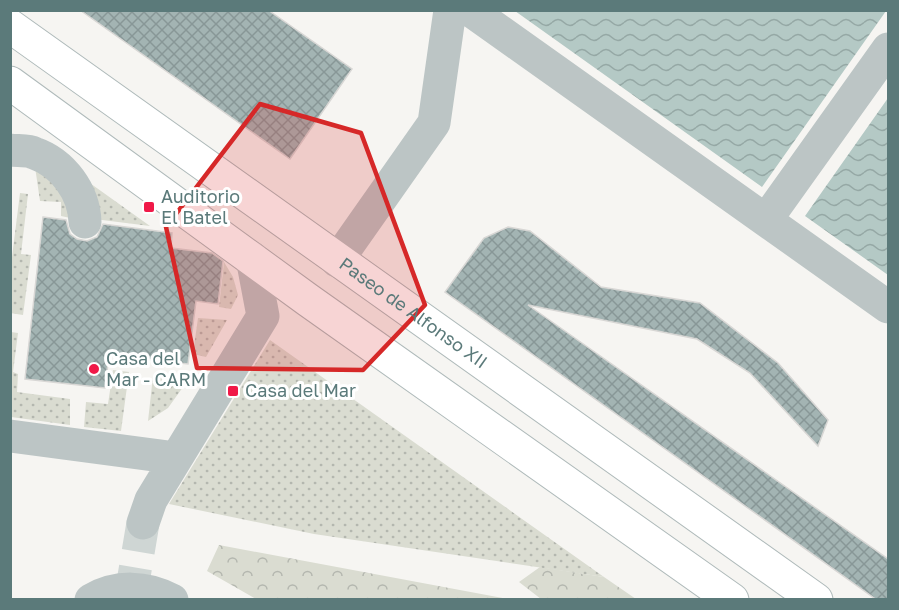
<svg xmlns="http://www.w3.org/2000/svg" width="899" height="610" viewBox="0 0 899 610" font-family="'Golos Text',sans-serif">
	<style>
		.park { fill: url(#park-crowns) }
		.garden { fill: url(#garden-dots) }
		.water { fill: url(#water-waves) }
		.building { fill: url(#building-cross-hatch); stroke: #d8d7d5; stroke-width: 1.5 }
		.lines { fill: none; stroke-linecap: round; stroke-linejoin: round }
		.minor-tunnel { stroke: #cfd6d4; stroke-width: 33; stroke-dasharray: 33 16; stroke-linecap: butt }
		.major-casing { stroke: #afbaba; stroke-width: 35 }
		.minor { stroke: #bcc5c5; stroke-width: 33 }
		.major { stroke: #fff; stroke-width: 33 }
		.marked { fill: #d62828; fill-opacity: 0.2; stroke: #d62828; stroke-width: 4.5; stroke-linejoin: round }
		.poi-dot { fill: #f01948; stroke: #fff; stroke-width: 2 }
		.labels { text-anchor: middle; stroke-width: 6; stroke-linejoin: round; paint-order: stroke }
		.poi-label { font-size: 18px; fill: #5b7a7a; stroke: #fff; text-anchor: start }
		.street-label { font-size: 18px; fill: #5b7a7a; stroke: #fff }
	</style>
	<defs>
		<pattern id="park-crowns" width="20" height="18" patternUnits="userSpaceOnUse" patternTransform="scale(1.5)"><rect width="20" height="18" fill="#dadcd1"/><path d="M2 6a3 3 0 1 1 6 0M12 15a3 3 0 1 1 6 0" fill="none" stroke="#b4b7af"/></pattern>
		<pattern id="garden-dots" width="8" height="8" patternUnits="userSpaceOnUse" patternTransform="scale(1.5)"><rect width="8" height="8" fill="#dadcd1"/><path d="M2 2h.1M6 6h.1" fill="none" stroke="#b4b7af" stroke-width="1.8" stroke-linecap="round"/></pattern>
		<pattern id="water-waves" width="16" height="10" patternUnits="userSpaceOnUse" patternTransform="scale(1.5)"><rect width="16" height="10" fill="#b4c9c5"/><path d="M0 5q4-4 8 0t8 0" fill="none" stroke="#95a8a5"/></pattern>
		<pattern id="building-cross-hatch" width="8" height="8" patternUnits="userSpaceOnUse" patternTransform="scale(1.5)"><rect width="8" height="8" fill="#a3b4b3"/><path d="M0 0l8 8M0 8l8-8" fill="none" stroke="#889797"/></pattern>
	</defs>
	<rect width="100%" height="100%" fill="#f6f5f2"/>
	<path class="park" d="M 219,545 L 508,599 L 509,599 L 256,599 L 207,571 Z
		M 540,567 L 604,577 L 636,599 L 541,599 L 519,582 Z"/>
	<path class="garden" d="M 34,160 L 60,181 L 75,219 L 61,216 L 61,202 L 40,201 Z
		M 80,176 L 150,226 L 94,219 Z
		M 20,193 L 28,194 L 21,254 L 31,255 L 23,315 L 10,313 L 11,265 Z
		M 224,262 L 233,277 L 238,295 L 231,309 L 219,307 Z
		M 198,318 L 227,320 L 206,357 L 193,354 Z
		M 11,332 L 18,333 L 13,372 L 18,374 L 17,392 L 70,399 L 70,425 L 11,417 Z
		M 270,340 L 604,577 L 314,534 L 169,504 Z
		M 113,370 L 129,372 L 121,431 L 84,427 L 86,402 L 108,404 Z
		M 153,376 L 188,380 L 168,408 L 148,421 Z"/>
	<path class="water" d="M 515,11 L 886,11 L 762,187 Z
		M 888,98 L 888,275 L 805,216 Z"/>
	<path class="building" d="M 80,10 L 268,10 L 352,69 L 290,159 Z
		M 43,217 L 66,220 L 70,234 L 77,239 L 87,241 L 97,237 L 103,224 L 172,233 L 171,248 L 212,253 L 223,261 L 218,304 L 196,301 L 188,364 L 109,355 L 105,388 L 25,379 Z
		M 508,227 L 530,231 L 601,287 L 700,303 L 778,363 L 828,420 L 818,446 L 750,373 L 697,339 L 528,305 L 888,559 L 888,600 L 877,600 L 445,292 L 484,238 Z"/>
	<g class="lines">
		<path class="minor-tunnel" d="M 130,600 L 143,523"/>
		<g class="major-casing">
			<g id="major">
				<path id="s1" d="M 10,26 L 816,600"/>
				<path d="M 10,83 L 308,300 L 732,600"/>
			</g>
		</g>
		<path class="minor" d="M 470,10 L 888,307
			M 10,150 C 18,151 28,150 34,153 C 63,163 84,192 85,222
			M 766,220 L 888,49
			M 252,258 L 263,316
			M 337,261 L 434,123 L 450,10
			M 10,436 L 176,458
			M 143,523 L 151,500 L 263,316
			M 91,600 C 117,585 146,586 172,600"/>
		<use href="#major" class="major"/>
	</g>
	<path class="marked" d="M 260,104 L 361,133 L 425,305 L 363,370 L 197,368 L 166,227 Z"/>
	<g class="poi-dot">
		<rect x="143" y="201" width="12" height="12" rx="3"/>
		<circle cx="94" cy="369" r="6"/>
		<rect x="227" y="385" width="12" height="12" rx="3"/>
	</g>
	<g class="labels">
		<g class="poi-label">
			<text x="161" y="203">Auditorio<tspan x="161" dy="21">El Batel</tspan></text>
			<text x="106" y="365">Casa del<tspan x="106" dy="21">Mar - CARM</tspan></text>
			<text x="245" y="397">Casa del Mar</text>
		</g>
		<g class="street-label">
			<text dy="6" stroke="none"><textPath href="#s1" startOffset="495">Paseo de Alfonso XII</textPath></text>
		</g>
	</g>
	<rect width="899" height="610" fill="none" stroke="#5b7a7a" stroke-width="24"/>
</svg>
